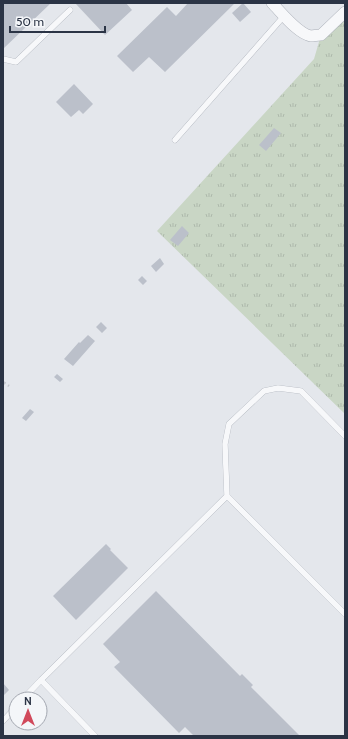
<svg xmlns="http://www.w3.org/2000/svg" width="348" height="739" viewBox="0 0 348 739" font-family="Cabin,sans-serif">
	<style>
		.grass { fill: url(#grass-tufts) }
		.building { fill: #bbc0ca }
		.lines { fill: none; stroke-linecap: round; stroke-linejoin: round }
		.service-casing { stroke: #a9aeb7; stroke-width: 6 }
		.minor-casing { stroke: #a9aeb7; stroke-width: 12 }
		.path { stroke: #c2c5cb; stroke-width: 2.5; stroke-dasharray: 3 3; stroke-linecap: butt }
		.service { stroke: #f7f8fa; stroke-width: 5.5 }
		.minor { stroke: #f7f8fa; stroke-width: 11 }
	</style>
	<defs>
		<pattern id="grass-tufts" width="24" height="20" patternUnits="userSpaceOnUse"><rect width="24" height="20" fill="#c9d6c5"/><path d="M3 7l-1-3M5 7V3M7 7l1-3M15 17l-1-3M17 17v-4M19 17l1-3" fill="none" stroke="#adb8ab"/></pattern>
	</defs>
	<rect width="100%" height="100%" fill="#e4e7ec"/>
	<path class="grass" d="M 345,12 L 345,414 L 157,231 L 314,59 L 321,35 Z"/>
	<path class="building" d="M 3,3 L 51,3 L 3,49 Z
		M 75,3 L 126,3 L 132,10 L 105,35 Z
		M 188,3 L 235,3 L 165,72 L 149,57 L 133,72 L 117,56 L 167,7 L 176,16 Z
		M 243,3 L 251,12 L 240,22 L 232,13 Z
		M 74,84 L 93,104 L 83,114 L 79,110 L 71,117 L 56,102 Z
		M 274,128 L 281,133 L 266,151 L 259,145 Z
		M 182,226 L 189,233 L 178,246 L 170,240 Z
		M 160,258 L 164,264 L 156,272 L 151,266 Z
		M 142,276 L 147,281 L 143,285 L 138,280 Z
		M 101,322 L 107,328 L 102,333 L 96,327 Z
		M 88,335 L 95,341 L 73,366 L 64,359 L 79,342 L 80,343 Z
		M 57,374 L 63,379 L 60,382 L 54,377 Z
		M 30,409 L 34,412 L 26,421 L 22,418 Z
		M 106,544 L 111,549 L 110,550 L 128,568 L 76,620 L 53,596 Z
		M 156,591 L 240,676 L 242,674 L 253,685 L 251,687 L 300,736 L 194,736 L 185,727 L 179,733 L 114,667 L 120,662 L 103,644 Z
		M 3,683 L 9,690 L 3,696 Z"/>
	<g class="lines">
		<g class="service-casing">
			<path id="service" d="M 3,59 L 16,62 L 70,10
				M 175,140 L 284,16
				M 227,496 L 225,444 L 229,424 L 264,391 L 278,388 L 301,391 L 345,436
				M 41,680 L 227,496 L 345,614
				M 23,699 L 41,680 L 95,736
				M 3,721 L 16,707"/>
		</g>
		<g class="minor-casing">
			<path id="minor" d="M 272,3 C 281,12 298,34 311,36 C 314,36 317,35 321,35 L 345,12"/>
		</g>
		<path class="path" d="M 3,382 L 9,386"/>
		<use href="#service" class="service"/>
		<use href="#minor" class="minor"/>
	</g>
	<rect width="348" height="739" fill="none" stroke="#2b3445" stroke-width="8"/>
	<g transform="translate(28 711)"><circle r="19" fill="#f4f6f9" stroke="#a4a8b1"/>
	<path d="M0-3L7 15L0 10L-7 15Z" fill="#d1495b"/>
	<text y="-6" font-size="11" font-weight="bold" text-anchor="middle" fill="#2b3445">N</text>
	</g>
	<path d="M10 26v6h95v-6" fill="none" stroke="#2b3445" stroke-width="2"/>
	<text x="16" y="26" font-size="12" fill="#2b3445" stroke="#f4f6f9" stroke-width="3" paint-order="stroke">50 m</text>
</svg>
